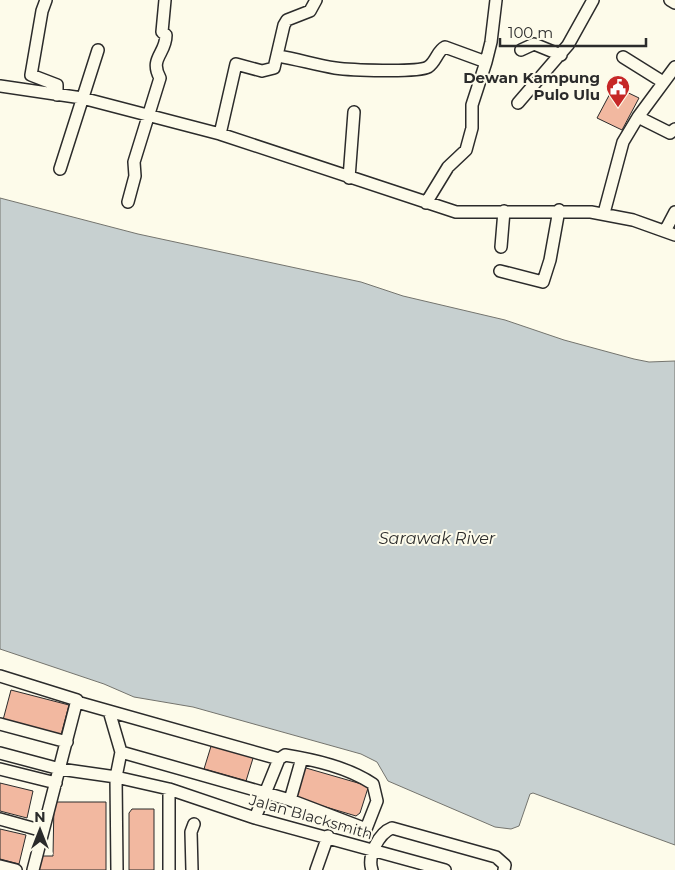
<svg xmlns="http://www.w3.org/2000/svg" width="675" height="870" viewBox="0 0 675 870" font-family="Montserrat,sans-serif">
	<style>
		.water { fill: #c7d0d0; stroke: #74746e }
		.building { fill: #f2b8a0; stroke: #2b2b2b }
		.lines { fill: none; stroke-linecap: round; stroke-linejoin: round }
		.minor-casing { stroke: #2b2b2b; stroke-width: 14 }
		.minor { stroke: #fdfbea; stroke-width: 11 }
		.labels { text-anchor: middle; stroke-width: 4; stroke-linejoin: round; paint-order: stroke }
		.poi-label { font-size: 15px; font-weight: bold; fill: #2b2b2b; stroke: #fdfbea; text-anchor: end }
		.street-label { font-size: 15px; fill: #2b2b2b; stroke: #fdfbea }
		.water-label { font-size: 16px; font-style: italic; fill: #2b2b2b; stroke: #fdfbea }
	</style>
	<rect width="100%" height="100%" fill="#fdfbea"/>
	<path class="water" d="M 0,198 L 138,234 L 361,282 L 403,296 L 505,320 L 564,340 L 634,359 L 649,362 L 675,361 L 675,845 L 533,793 L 530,794 L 519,826 L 511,829 L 495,827 L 388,781 L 377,762 L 361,754 L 193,707 L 134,697 L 104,684 L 0,649 Z"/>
	<path class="building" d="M 614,86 L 639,98 L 622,130 L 597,118 Z
		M 11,690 L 69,705 L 61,735 L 3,720 Z
		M 212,743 L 254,755 L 246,781 L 204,769 Z
		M 306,768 L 365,785 L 368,788 L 360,813 L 356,816 L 299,799 L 295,795 L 303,770 Z
		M 0,783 L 33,791 L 27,818 L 0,811 Z
		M 54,802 L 106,802 L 106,870 L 39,870 L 39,856 L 53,856 Z
		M 132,809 L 154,809 L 154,870 L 129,870 L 129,813 Z
		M 0,829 L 26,835 L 19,864 L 0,859 Z"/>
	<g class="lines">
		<g class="minor-casing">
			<path id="minor" d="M 46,0 L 42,11 L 31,75 L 57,85 L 57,95
				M 670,0 L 675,3
				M 521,50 L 534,44 L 561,55
				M 278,56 C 297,59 316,65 335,68 C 349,70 417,73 428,67 C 436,62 437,51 445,47 L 486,62 L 472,105 L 472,128 L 466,150 L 448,167 L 426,203
				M 623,57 L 663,82
				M 486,62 L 491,42 L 496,0
				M 0,86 L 82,98 L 220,134 L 456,212 L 591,212 L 633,220 L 675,235
				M 518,103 L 568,45 L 593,0
				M 638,117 L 670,133 L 675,129
				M 220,134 L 236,64 L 262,71 L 274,68 L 284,25 L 287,20 L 310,11 L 316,0
				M 60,169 L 98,50
				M 349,178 L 354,112
				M 128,202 L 135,176 L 134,162 L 160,78 C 149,58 166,54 166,35 L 162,32 L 165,0
				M 604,213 L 623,142 L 638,117 L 675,67
				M 665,231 L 675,212
				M 501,247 L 504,211
				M 500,271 L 543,282 L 550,260 L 559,210
				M 0,676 L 77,700 L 33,870
				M 77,702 L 279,759 L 255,818
				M 109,711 L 121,752
				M 0,724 L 67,742
				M 0,753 L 60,769 L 116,777 L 169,789 L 255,818 L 445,870
				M 0,769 L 56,783
				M 290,800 L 302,758
				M 0,819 L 43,831
				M 0,866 L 16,870
				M 117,870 L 116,777 L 121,752 L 290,800 L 366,829 L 377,801 L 373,784 C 347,767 315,760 285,755 L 279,759
				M 169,870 L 169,789
				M 192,870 L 191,832 L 194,824
				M 316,870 L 328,836
				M 372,870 C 367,856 379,833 392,828 L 496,857 L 505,865 L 504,870"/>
		</g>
		<use href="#minor" class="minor"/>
	</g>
	<defs>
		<g id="civic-pin" transform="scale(1.25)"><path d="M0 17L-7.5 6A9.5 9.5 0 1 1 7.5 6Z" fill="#c62828" stroke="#fdfbea"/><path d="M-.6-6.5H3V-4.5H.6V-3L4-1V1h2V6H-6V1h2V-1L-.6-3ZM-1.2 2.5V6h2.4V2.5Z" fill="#fff"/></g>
	</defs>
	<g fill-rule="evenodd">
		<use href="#civic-pin" x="618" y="87"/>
	</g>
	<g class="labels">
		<g class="poi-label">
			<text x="600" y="83">Dewan Kampung<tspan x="600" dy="17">Pulo Ulu</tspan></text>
		</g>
		<g class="street-label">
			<text transform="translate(311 817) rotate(16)" y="5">Jalan Blacksmith</text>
		</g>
		<g class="water-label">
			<text x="437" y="544">Sarawak River</text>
		</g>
	</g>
	<g transform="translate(40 830)" stroke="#fdfbea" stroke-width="4" paint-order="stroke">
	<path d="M0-4L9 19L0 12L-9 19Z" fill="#2b2b2b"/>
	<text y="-8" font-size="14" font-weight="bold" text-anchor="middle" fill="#2b2b2b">N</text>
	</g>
	<path d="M500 38v8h146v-8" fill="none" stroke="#2b2b2b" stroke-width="2.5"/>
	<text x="508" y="38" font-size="15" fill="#2b2b2b" stroke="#fdfbea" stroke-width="4" paint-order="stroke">100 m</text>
</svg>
